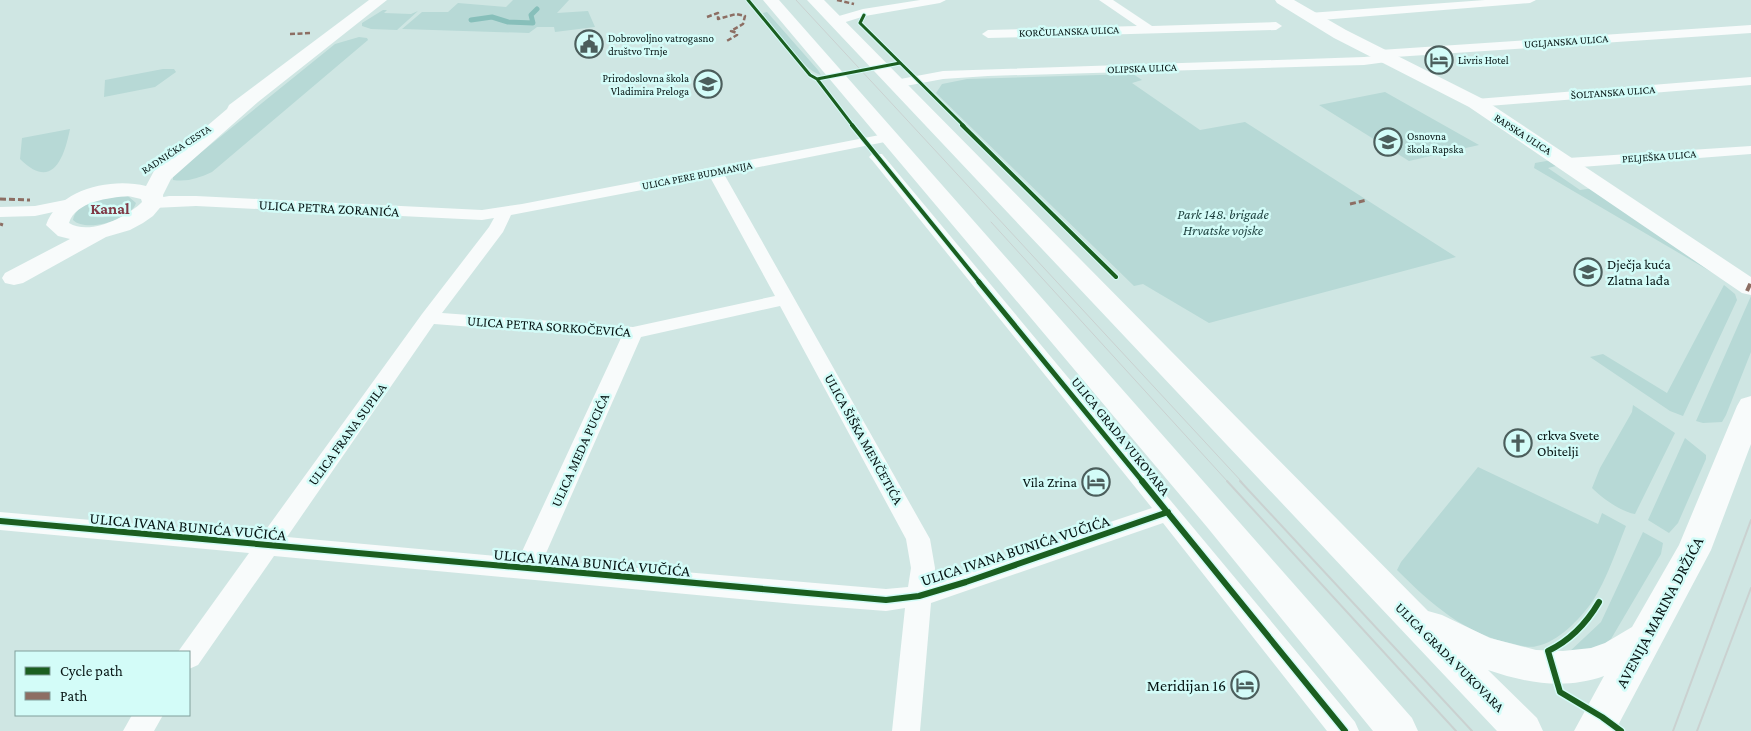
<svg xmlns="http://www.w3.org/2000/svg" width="1751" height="731" viewBox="0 0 1751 731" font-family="'Crimson Pro',serif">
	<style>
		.green { fill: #b7d9d6; fill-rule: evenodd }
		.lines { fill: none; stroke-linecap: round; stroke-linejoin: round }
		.stream { stroke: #87bfba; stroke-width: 5 }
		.street { fill: #f8fbfb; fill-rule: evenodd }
		.secondary { fill: #f8fbfb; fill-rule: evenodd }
		.tram-far1 { stroke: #cad1d0; stroke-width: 1 }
		.tram { stroke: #cad1d0; stroke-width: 2 }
		.quiet-far2 { stroke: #8d6e63; stroke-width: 2.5; stroke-dasharray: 5 2.5; stroke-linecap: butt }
		.quiet-far1 { stroke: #8d6e63; stroke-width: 3; stroke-dasharray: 6 3; stroke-linecap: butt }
		.quiet { stroke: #8d6e63; stroke-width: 4; stroke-dasharray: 8 4; stroke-linecap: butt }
		.cycleway-far3-casing { stroke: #d3fcf8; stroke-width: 5 }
		.cycleway-far2-casing { stroke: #d3fcf8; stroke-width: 6 }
		.cycleway-far1-casing { stroke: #d3fcf8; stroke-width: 8 }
		.cycleway-casing { stroke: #d3fcf8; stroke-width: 9 }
		.cycleway-far3 { stroke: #1b5e20; stroke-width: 3 }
		.cycleway-far2 { stroke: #1b5e20; stroke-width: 4 }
		.cycleway-far1 { stroke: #1b5e20; stroke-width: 5 }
		.cycleway { stroke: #1b5e20; stroke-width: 6 }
		.labels { text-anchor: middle; stroke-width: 5; stroke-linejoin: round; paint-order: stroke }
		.far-street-label { font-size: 11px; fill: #061413; stroke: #d3fcf8 }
		.far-poi-label { font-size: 11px; fill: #061413; stroke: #d3fcf8; text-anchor: start }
		.street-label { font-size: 14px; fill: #061413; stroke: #d3fcf8 }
		.park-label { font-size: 14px; font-style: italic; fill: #1c3f3d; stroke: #d3fcf8 }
		.poi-label { font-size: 14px; fill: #061413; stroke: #d3fcf8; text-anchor: start }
		.quarter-label { font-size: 16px; font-weight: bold; fill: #803946; stroke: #d3fcf8 }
		.near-street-label { font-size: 16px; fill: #061413; stroke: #d3fcf8 }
		.near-poi-label { font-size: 16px; fill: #061413; stroke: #d3fcf8; text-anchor: end }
	</style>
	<rect width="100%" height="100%" fill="#cfe6e3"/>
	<path class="green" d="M 513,0 L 569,0 L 557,13 L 588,11 L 595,27 L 555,32 L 554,27 L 537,27 L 529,33 L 402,29 L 422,12 L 448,12 L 458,3 L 506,7 Z
		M 383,10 L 387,10 L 384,13 L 411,14 L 418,11 L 397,30 L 371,29 L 362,26 L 362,23 Z
		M 767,12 L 818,70 L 821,75 C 801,69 778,32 764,16 L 763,13 Z
		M 359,37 L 367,38 L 368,40 L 212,172 C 199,178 188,182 173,180 L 173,175 L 335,44 Z
		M 163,69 L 174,69 L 176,72 L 155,87 L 104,97 L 105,80 Z
		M 1133,74 L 1142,80 L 1132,83 L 1200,130 L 1245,122 L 1456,257 L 1209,323 L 1143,284 L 1134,286 L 936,93 L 942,84 L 967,79 Z
		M 1385,92 L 1479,145 L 1409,161 L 1319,105 Z
		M 70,129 C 64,159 52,191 20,159 L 22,138 Z
		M 1552,160 L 1560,165 L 1548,168 L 1580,190 L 1594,188 L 1725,280 L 1534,168 L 1535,163 Z
		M 122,196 L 129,197 L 136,203 C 131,220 86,233 73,220 C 76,201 107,198 122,196 ZM 112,205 L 119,207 C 115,217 101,219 91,216 L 91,213 L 97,208 Z
		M 1724,285 L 1735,294 L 1737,300 L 1683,416 L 1670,411 L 1590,357 L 1603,354 L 1667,393 Z
		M 1751,296 L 1751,352 L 1726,415 L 1722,422 L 1703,423 L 1696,421 Z
		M 1633,405 L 1675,433 L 1635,514 C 1621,512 1602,498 1592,488 L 1600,468 L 1632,412 Z
		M 1685,438 L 1706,455 L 1706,459 L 1678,523 L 1669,533 L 1648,520 Z
		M 1478,467 L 1598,524 L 1602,513 L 1626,526 C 1616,551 1607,579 1592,602 C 1580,619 1558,642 1537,646 C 1530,648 1521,646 1514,644 C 1466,635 1431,604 1397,570 L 1401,562 Z
		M 1643,532 L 1663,543 L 1661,554 L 1611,639 L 1596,650 L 1568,653 L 1601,622 Z"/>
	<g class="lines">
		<path class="stream" d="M 471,20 L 492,17 L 508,22 L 533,23 L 531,15 L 537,9"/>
		<path class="street" d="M 920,0 L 946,0 L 940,3 L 865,16 L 836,25 L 830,21 L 832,18 L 863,9 Z
			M 1099,0 L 1113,0 L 1152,26 L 1276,22 L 1282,26 L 1276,30 L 988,38 L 982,34 L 988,30 L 1137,26 Z
			M 1485,0 L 1536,0 L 1530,3 L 1309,21 L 1303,17 L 1309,13 Z
			M 1751,25 L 1751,33 L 1395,57 L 1394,61 L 1364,65 L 988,76 L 943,79 L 895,88 L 888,84 L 895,80 L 943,71 L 1364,57 L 1375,56 L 1376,51 L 1380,50 Z
			M 1751,77 L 1751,85 L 1476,107 L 1469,103 L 1476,99 Z
			M 890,133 L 895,134 L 897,137 L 895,140 L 724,174 L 930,539 L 935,568 L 934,581 L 1152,508 L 872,160 L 869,157 L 872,154 L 882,154 L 1355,722 L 1359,731 L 1327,731 L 1163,523 L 931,603 L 920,731 L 892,731 L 905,608 L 886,611 L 795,604 L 274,556 L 198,665 L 189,669 L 189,652 L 178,652 L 180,649 L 249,553 L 0,530 L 0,512 L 262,535 L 422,314 L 489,227 L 494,218 L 482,220 L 196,206 L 153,208 L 147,206 L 145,203 L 147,200 L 169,196 L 196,196 L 482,210 L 522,204 ZM 710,177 L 775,296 L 633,327 L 442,313 L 503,232 L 511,215 ZM 780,306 L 906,539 L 911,568 L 908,587 L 886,589 L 543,560 L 641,337 ZM 434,324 L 621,338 L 519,558 L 287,537 Z
			M 1751,146 L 1751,154 L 1568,168 L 1563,166 L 1560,163 L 1563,160 L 1568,158 Z
			M 75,198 L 81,200 L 83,203 L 81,206 L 35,216 L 0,217 L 0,207 L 35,206 Z
			M 132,715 L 163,715 L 154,731 L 123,731 Z"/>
		<path class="secondary" d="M 369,0 L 387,0 L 258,102 L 171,179 L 163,195 L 164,203 L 153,216 L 143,223 L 130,230 L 106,237 L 23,283 L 14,285 L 5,283 L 2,278 L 5,273 L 70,239 L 58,236 L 46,225 C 58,189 112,177 146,186 L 154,171 L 227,109 L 229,105 ZM 128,196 L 141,199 L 142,202 C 127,217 90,236 69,223 C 76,201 109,198 128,196 Z
			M 763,0 L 779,0 L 1412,718 L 1418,731 L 1373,731 L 1207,527 Z
			M 807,0 L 824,0 L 1428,611 L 1442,615 L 1490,638 L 1536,650 L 1563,651 L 1591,648 L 1605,643 L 1632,627 L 1679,545 L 1737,406 L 1741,399 L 1751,396 L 1751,444 L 1711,550 L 1615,731 L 1574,731 L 1604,676 C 1565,690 1526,683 1488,670 L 1537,718 L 1543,731 L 1497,731 Z
			M 1275,0 L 1294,0 L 1346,30 L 1483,99 L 1751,277 L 1751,295 L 1742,293 L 1469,107 L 1334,38 L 1277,3 Z"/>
		<path class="tram-far1" d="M 796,0 L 1242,482
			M 991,222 L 1228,482"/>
		<path class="tram" d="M 1227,481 L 1456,731
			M 1240,481 L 1472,731
			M 1673,731 L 1751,520
			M 1697,731 L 1751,588"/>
		<path class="quiet-far2" d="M 837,0 L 854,4
			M 707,17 L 718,13 L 718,19 L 736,14 L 745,16 L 743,24 L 731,31 L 737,33 L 737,35 L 725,42
			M 290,34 L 312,33"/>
		<path class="quiet-far1" d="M 0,199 L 30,200
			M 1350,204 L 1367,200
			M 0,224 L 3,225"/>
		<path class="quiet" d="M 1747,291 L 1751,282"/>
		<g class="cycleway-far3-casing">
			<path id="cycleway-far3" d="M 748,0 L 810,75 L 817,79 L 853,126
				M 864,15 L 860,23 L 964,126
				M 817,79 L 900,63"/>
		</g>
		<g class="cycleway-far2-casing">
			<path id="cycleway-far2" d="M 852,125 L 980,283
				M 962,125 L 1116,277"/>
		</g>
		<g class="cycleway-far1-casing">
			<path id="cycleway-far1" d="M 979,282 L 1143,482"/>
		</g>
		<g class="cycleway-casing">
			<path id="cycleway" d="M 1142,481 L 1345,731
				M 0,521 L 886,600 L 919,596 L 966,582 L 1168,512
				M 1599,602 C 1586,624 1571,640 1548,651 L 1560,692 L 1602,717 L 1621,731"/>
		</g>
		<use href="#cycleway-far3" class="cycleway-far3"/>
		<use href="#cycleway-far2" class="cycleway-far2"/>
		<use href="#cycleway-far1" class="cycleway-far1"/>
		<use href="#cycleway" class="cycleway"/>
	</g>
	<defs>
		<g id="civic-ring" transform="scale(1.4375)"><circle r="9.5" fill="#d3fcf8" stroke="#4c5e5c" stroke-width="1.5"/><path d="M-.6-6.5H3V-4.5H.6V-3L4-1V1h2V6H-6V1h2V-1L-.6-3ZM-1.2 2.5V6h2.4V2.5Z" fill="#4c5e5c"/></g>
		<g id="hotel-ring" transform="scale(1.4375)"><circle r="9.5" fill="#d3fcf8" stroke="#4c5e5c" stroke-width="1.5"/><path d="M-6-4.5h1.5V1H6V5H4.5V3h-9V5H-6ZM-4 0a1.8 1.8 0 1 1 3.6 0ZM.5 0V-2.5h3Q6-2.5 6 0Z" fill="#4c5e5c"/></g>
		<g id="school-ring" transform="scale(1.4375)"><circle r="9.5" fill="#d3fcf8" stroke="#4c5e5c" stroke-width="1.5"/><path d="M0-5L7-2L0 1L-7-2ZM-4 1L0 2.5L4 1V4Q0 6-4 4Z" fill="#4c5e5c"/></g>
		<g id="church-ring" transform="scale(1.4375)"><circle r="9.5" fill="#d3fcf8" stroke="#4c5e5c" stroke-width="1.5"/><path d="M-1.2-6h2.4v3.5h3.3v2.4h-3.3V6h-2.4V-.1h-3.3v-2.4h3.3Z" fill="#4c5e5c"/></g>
	</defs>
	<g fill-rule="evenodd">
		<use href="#civic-ring" x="589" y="44"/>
		<use href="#hotel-ring" x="1439" y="60"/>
		<use href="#school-ring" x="708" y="84"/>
		<use href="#school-ring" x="1388" y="142"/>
		<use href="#school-ring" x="1588" y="272"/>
		<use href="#church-ring" x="1518" y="443"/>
		<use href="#hotel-ring" x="1096" y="482"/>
		<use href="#hotel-ring" x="1245" y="685"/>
	</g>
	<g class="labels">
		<g class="far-street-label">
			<text transform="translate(1069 31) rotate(-2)" y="4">KORČULANSKA ULICA</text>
			<text transform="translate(1566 41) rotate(-4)" y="4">UGLJANSKA ULICA</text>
			<text transform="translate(1142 68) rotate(-2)" y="4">OLIPSKA ULICA</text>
			<text transform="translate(1613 92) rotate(-4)" y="4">ŠOLTANSKA ULICA</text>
			<text transform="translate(1523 134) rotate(33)" y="4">RAPSKA ULICA</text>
			<text transform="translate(176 149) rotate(-33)" y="4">RADNIČKA CESTA</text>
			<text transform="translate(1659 156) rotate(-4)" y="4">PELJEŠKA ULICA</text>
			<text transform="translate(697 175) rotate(-11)" y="4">ULICA PERE BUDMANIJA</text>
		</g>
		<g class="far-poi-label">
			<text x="608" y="42">Dobrovoljno vatrogasno<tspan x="608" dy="13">društvo Trnje</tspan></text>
			<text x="1458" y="64">Livris Hotel</text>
			<text x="689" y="82" text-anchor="end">Prirodoslovna škola<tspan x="689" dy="13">Vladimira Preloga</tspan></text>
			<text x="1407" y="140">Osnovna<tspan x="1407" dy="13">škola Rapska</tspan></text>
		</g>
		<g class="street-label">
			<text transform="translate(329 208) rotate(3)" y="5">ULICA PETRA ZORANIĆA</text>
			<text transform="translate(549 326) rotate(4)" y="5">ULICA PETRA SORKOČEVIĆA</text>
			<text transform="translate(347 434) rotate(-54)" y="5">ULICA FRANA SUPILA</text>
			<text transform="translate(1121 436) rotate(51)" y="5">ULICA GRADA VUKOVARA</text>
			<text transform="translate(864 439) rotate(61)" y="5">ULICA ŠIŠKA MENČETIĆA</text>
			<text transform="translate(580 450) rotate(-66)" y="5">ULICA MEDA PUCIĆA</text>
			<text transform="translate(1450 657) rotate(45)" y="5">ULICA GRADA VUKOVARA</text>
		</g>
		<g class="park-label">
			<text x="1223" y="219">Park 148. brigade<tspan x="1223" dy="16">Hrvatske vojske</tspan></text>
		</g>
		<g class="poi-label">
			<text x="1607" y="269">Dječja kuća<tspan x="1607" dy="16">Zlatna lađa</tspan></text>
			<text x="1537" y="440">crkva Svete<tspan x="1537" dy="16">Obitelji</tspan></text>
			<text x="1077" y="487" text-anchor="end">Vila Zrina</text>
		</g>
		<g class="quarter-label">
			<text x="110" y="214">Kanal</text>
		</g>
		<g class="near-street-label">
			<text transform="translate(188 526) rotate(5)" y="6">ULICA IVANA BUNIĆA VUČIĆA</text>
			<text transform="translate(1015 550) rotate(-18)" y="6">ULICA IVANA BUNIĆA VUČIĆA</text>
			<text transform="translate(592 562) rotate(5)" y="6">ULICA IVANA BUNIĆA VUČIĆA</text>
			<text transform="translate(1659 612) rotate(-62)" y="6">AVENIJA MARINA DRŽIĆA</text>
		</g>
		<g class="near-poi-label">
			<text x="1226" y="691">Meridijan 16</text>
		</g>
	</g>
	<rect x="15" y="651" width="175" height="65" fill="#d3fcf8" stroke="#819f9c"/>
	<rect x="25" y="667" width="25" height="8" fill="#1b5e20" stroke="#819f9c"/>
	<text x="60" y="676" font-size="15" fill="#061413">Cycle path</text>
	<rect x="25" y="692" width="25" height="8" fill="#8d6e63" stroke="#819f9c"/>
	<text x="60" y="701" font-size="15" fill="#061413">Path</text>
</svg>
